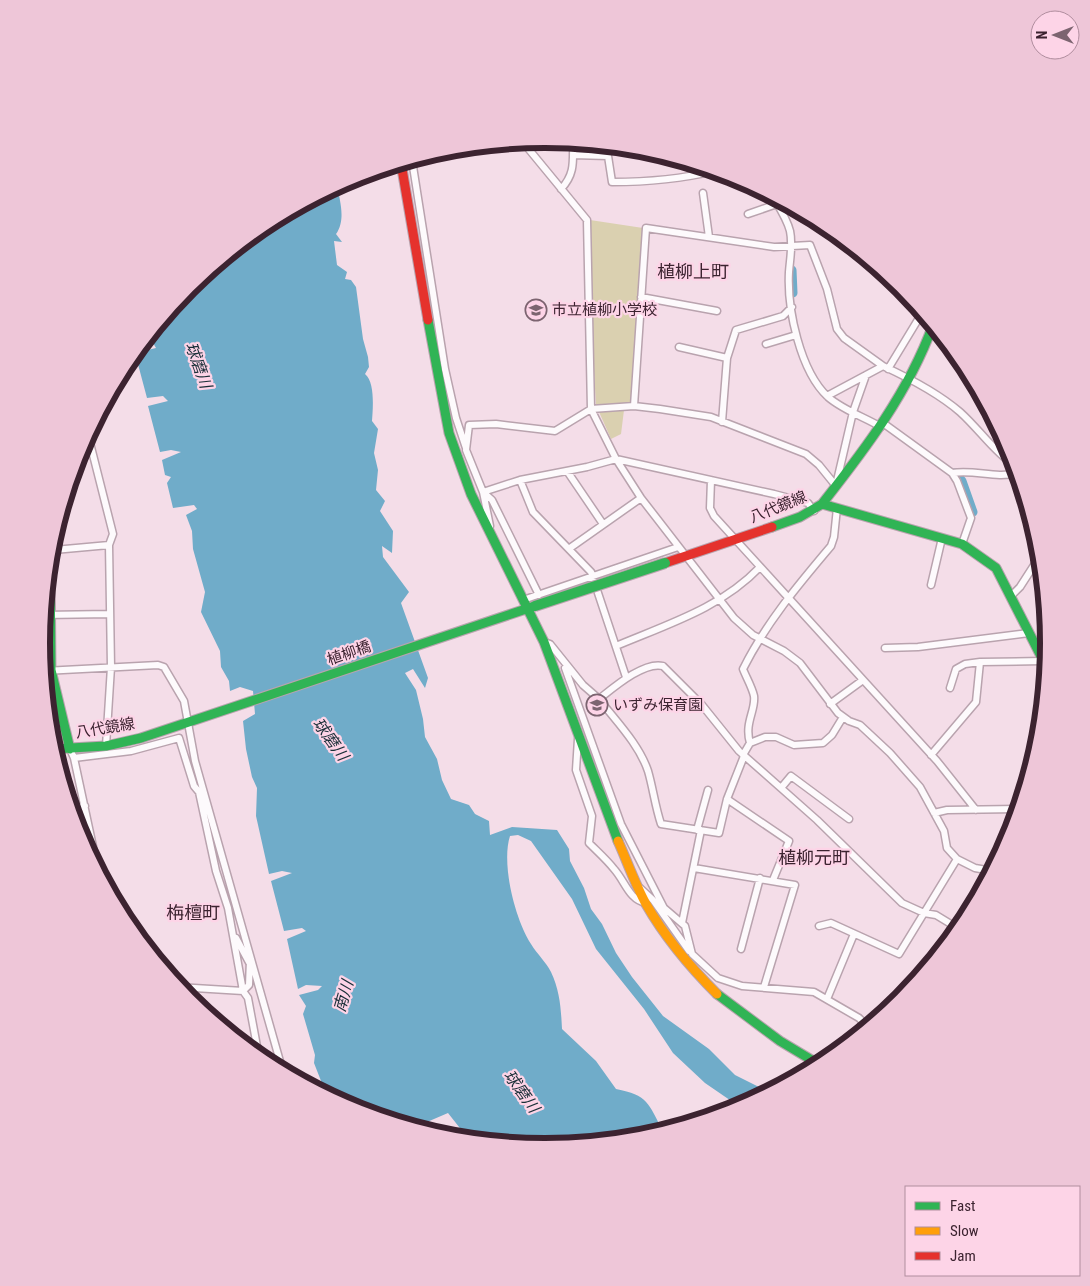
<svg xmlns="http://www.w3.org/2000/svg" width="1090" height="1286" viewBox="0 0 1090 1286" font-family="'Roboto Condensed','Noto Sans JP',sans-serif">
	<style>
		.green { fill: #dad0b0 }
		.water { fill: #70acc9 }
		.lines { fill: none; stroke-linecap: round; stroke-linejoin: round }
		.canal { stroke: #70acc9; stroke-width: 9 }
		.street-casing { stroke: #b9a3ae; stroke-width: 9 }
		.fast-casing { stroke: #b9a3ae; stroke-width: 11 }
		.slow-casing { stroke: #b9a3ae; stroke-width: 11 }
		.jam-casing { stroke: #b9a3ae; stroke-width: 11 }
		.street { stroke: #fdfafc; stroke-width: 6 }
		.fast { stroke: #30b455; stroke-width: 9 }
		.slow { stroke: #ff9f0a; stroke-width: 9 }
		.jam { stroke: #e5322d; stroke-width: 9 }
		.fast-bridge-casing { stroke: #b9a3ae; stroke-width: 12; stroke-linecap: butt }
		.fast-bridge { stroke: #30b455; stroke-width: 10 }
		.labels { text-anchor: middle; stroke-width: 4.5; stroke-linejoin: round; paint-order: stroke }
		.poi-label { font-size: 15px; fill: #3c2330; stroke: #fdd4e7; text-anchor: start }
		.street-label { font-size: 15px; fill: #3c2330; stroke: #fdd4e7 }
		.water-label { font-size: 16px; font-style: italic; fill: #192e37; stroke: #fdd4e7 }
		.quarter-label { font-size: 18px; fill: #3c2330; stroke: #fdd4e7 }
		.rim { fill: none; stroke: #3c2330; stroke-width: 6 }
	</style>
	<rect width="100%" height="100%" fill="#f4dde8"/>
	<path class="green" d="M 590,220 L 643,228 L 633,403 L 624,410 L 621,434 L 611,439 L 596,405 L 592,337 Z"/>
	<path class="water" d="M 337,186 C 340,201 346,220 336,234 L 342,242 L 334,241 L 337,265 L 347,272 L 345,279 L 351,280 L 356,287 L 363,339 L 368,357 L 369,367 L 365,374 C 375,382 373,408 372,421 L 378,429 L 374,453 L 378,470 L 376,490 L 385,501 L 380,511 L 393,531 L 392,553 L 382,546 L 383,557 L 409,592 L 401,603 L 428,678 L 425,688 L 413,669 L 405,673 L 416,690 L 423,719 L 425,737 L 437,759 L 442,780 L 451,799 L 469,805 L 475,814 L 489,821 L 490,835 L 512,827 L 557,830 L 569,849 L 570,861 L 584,888 L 591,909 L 602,924 L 616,953 L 632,977 L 663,1016 L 709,1049 L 735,1075 L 769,1092 L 740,1107 L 705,1083 L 673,1053 L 644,1009 L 596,949 L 572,899 L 531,841 L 518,835 L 510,836 C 501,864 515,919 531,944 C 537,954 546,962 551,972 C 560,991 561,1009 562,1029 L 596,1061 L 616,1089 C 648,1095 648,1103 663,1131 L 643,1137 L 545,1147 L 474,1140 L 463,1132 L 448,1113 L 427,1122 L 425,1130 L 352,1108 L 317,1090 L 317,1087 L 323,1086 L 314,1063 L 315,1055 L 303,1014 L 306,1006 L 299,995 L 318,990 L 322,986 L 306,985 L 298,989 L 287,939 L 306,931 L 302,928 L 284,931 L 271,881 L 292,873 L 282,871 L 269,874 L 256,816 L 257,788 L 252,777 L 246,749 L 243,721 L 255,714 L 253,691 L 240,687 L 230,691 L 229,681 L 221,667 L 220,651 L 201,612 L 205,592 L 193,549 L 192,531 L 186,515 L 197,509 L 194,505 L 173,508 L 167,483 L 171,477 L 165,475 L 162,460 L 181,452 L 171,450 L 160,452 L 148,406 L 168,401 L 163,396 L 147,398 L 135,353 L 156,348 L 152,341 L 143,343 L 189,287 L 265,224 Z"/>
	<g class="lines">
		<path class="canal" d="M 792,270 L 793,293
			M 955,473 L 962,481 L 973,512"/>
		<g class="street-casing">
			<path id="street" d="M 522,141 L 587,220 L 591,409 L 616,459 L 641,498 L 734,618 L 753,635 L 784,651 L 800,663 L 838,713 L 849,721 L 860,725 L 890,753 L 920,787 L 944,831 L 947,848 L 957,859 L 975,868 L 992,871
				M 573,155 L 608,156 L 612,182 C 646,182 681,179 714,171
				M 412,160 L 445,369 L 456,418 L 466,448
				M 561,189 C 575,174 573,162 573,142
				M 703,193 L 709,237
				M 773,197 C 779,207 787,219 790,231 C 793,245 790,258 789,272 C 787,309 800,371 828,397 C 843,410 864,417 881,427
				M 748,214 L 777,204
				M 641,297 L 717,311
				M 766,344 L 796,335
				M 679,347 L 727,358
				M 888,369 L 922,313
				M 827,396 L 883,366 C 909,378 938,393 960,412 C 980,430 993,451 1015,466
				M 634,406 L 646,228 L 774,247 L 810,245 L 827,289 L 837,329 L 844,338 L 883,366
				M 722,422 L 727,358 L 736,330 L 783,316 L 792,307
				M 883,423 L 952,473 L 957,481 L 971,518 L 962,544
				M 88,435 L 113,534 L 109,545 L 111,667 L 106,746
				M 567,471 L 603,524
				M 952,473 C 975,469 995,479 1017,473
				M 520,480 L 533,512 L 591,572 L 626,677
				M 711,480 L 710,508 L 714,516 L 937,761 L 976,810
				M 836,485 L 853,412 L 866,375
				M 490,526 L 483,492 L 520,480 L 587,467 L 616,459 L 774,494 L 808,503 L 814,511
				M 570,548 L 641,498
				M 54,550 L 109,545
				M 53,552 L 54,533
				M 931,585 L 942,538
				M 539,595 L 492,500 L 483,492 L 466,450 L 469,425 L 496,424 L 555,431 L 591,409 L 634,406 L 660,409 L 711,417 L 806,454 L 819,465 L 836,486
				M 1011,596 L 1020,587 L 1040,556
				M 523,600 L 678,547
				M 44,615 L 110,614
				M 544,642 L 550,644 L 583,685 L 599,699 C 613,688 644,661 663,666 L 702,705 L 739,751 L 817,820 L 902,903 L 924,913 L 936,915 L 959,929
				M 616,646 C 668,624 721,608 760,567
				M 885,648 L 918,647 L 1029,633
				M 565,668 L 621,824 L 664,908 L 685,926 L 692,954 L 718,978 L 742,986 L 814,992 L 859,1018 L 868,1027
				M 44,671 L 158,665 L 164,667 L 184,701 L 195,761 L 283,1072
				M 950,688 L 956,669 L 965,664 L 980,662
				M 599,699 C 615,720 639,744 648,771 C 653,788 655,806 661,824 L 719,833 L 727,799 L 744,756
				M 830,704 L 863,680
				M 578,739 L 576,770 L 592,816 L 589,843 C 598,852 607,860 614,869 C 625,881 629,900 646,903
				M 750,743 C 744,723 756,710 754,696 C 752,687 746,677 743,669 C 766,623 798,585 831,546 L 834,537 L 837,508
				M 70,749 L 74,758 L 98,870
				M 743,755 L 750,743 L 765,737 L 776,737 L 794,745 L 823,743 L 832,735 L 843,717
				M 931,755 L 976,702 L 980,662 L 1043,661
				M 74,758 L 131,751 L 179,738 L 194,786 L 199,792 L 216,871 L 228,908 L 243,991
				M 781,788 L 791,776 L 849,819
				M 727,799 L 789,841 L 773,880
				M 71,807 L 85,806
				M 934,813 L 947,810 L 1019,809
				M 697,830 L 708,790
				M 694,868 L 795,885 L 764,987
				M 640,888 L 653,900 L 689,951
				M 682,923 L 701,830
				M 819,926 L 831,923 L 899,954 L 957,859
				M 236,938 L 250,964
				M 741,949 L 760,878
				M 178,987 L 243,991 L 248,998 L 259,1057
				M 243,991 L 249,985 L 250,960
				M 827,999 L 854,934"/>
		</g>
		<g class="fast-casing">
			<path id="fast" d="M 428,320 L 449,433 L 471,494 L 544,642 L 618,841
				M 822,504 C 866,448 908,393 933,325
				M 772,527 L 800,517 L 822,504 L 962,544 L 996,568 L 1046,666
				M 50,555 L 51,670 L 70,749
				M 53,749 L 106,746 L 141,738 L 535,606
				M 717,994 L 780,1041 L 820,1065"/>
		</g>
		<g class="slow-casing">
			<path id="slow" d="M 618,841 C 627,861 635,884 646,904 C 665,937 690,967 717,994"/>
		</g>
		<g class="jam-casing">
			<path id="jam" d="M 401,163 L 428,320
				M 665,563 L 772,527"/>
		</g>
		<use href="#street" class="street"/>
		<use href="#fast" class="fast"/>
		<use href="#slow" class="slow"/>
		<use href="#jam" class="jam"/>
		<g class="fast-bridge-casing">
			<path id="fast-bridge" d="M 535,606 L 665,563"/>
		</g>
		<use href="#fast-bridge" class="fast-bridge"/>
	</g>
	<defs>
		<g id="school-ring" transform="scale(1.125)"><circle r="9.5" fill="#fdd4e7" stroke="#7c6470" stroke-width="1.5"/><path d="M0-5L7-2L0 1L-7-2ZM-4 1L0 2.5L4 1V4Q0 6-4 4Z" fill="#7c6470"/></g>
	</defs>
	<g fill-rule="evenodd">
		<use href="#school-ring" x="536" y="310"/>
		<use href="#school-ring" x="597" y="705"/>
	</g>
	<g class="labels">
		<g class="poi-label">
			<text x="552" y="315">市立植柳小学校</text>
			<text x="613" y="710">いずみ保育園</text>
		</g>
		<g class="street-label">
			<text transform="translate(778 507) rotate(-22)" y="5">八代鏡線</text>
			<text transform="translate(349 653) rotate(-19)" y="5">植柳橋</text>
			<text transform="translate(105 728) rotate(-9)" y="5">八代鏡線</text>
		</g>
		<g class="water-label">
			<text transform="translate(199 365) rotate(70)" y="6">球磨川</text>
			<text transform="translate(331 739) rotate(54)" y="6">球磨川</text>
			<text transform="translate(343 996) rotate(-74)" y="6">南川</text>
			<text transform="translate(522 1091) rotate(54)" y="6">球磨川</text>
		</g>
		<g class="quarter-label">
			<text x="693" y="278">植柳上町</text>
			<text x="814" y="864">植柳元町</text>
			<text x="193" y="919">栴檀町</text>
		</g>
	</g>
	<path d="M0 0H1090V1286H0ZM50 643a495 495 0 1 1 990 0a495 495 0 1 1-990 0Z" fill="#eec6d8" fill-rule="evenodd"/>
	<path class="rim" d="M50 643a495 495 0 1 1 990 0a495 495 0 1 1-990 0Z"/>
	<rect x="905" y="1186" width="175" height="90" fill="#fdd4e7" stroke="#b08d9e"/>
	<rect x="915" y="1202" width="25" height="8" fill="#30b455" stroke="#b08d9e"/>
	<text x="950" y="1211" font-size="15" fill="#3c2330">Fast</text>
	<rect x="915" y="1227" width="25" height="8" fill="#ff9f0a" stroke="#b08d9e"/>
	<text x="950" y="1236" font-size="15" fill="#3c2330">Slow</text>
	<rect x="915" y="1252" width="25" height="8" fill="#e5322d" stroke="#b08d9e"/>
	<text x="950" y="1261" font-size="15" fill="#3c2330">Jam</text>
	<g transform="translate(1055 35) rotate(270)"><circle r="24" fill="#fdd4e7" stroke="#b08d9e"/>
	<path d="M0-4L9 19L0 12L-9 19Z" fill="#7c6470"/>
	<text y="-8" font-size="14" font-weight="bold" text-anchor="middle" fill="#3c2330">N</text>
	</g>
</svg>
